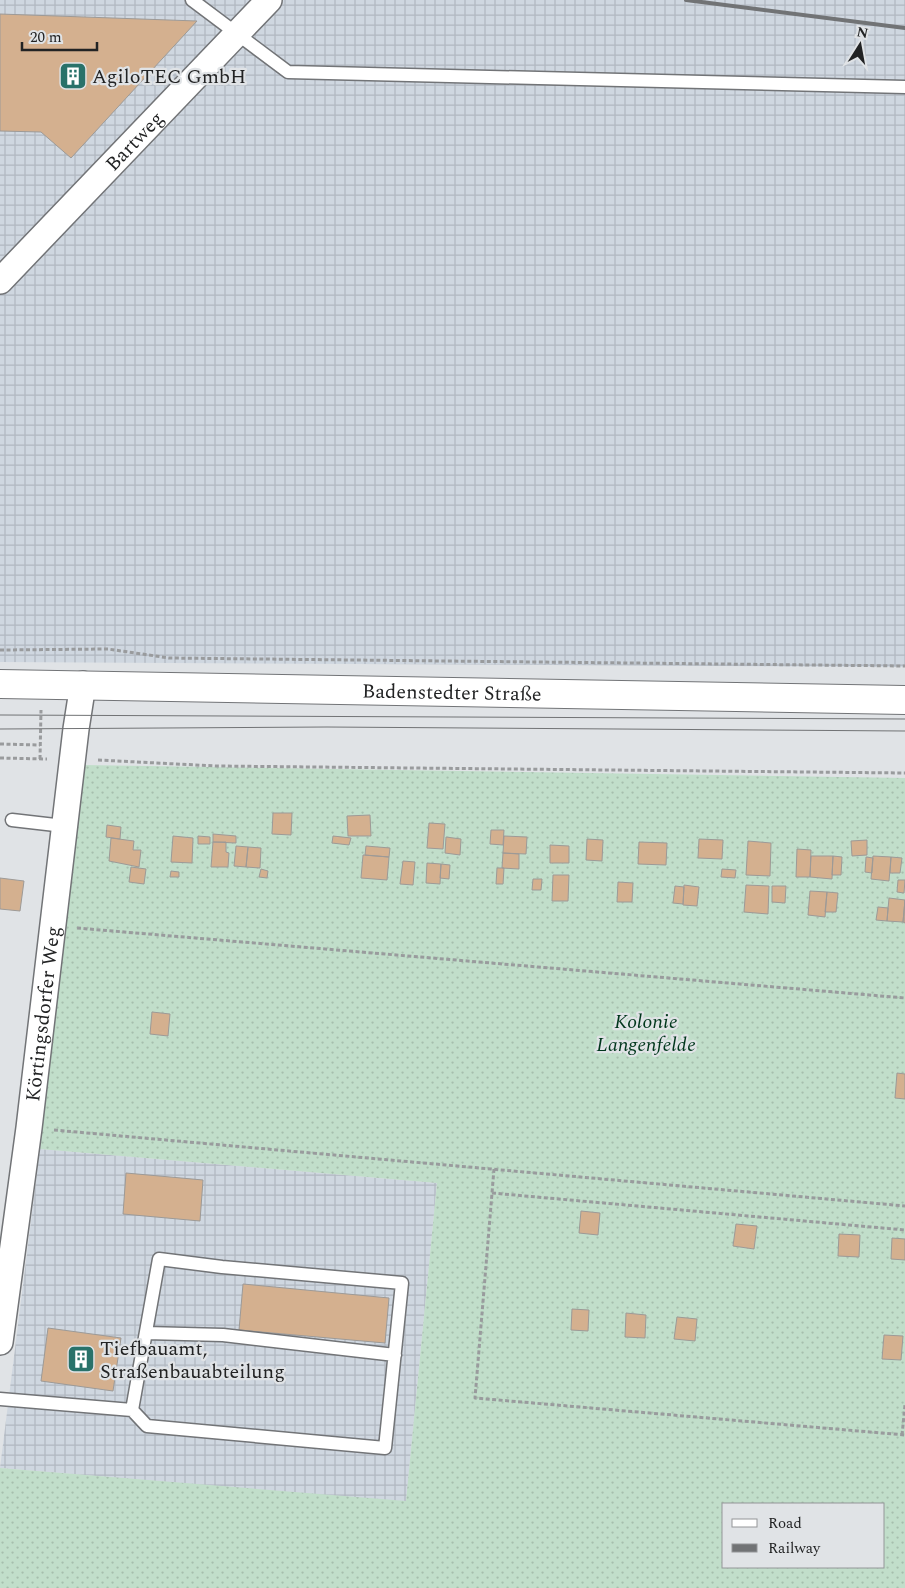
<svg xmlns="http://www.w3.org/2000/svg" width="905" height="1588" viewBox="0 0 905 1588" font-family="Spectral,serif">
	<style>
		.industrial { fill: url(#industrial-grid) }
		.garden { fill: url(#garden-dots); fill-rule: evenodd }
		.building { fill: #d4b08f; stroke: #9d9a97 }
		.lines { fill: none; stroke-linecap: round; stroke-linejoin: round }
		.lane-casing { stroke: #727477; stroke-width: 15 }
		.street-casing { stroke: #727477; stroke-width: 28 }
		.secondary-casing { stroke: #727477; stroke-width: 30 }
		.path { stroke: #999b9d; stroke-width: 3; stroke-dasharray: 4 2.5; stroke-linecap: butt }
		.lane { stroke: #fff; stroke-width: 12 }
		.street { stroke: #fff; stroke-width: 25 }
		.secondary { stroke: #fff; stroke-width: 28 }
		.tram { stroke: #717375; stroke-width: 1 }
		.rail { stroke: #717375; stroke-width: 4 }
		.labels { text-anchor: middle; stroke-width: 4.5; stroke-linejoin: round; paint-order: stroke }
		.poi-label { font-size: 20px; fill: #222324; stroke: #e0e3e6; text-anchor: start }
		.street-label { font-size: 20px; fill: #222324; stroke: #e0e3e6 }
		.park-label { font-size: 20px; font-style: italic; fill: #00371c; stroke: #e0e3e6 }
	</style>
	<defs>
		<pattern id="industrial-grid" width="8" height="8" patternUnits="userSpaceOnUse" patternTransform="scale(1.25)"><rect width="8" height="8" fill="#cfd7e0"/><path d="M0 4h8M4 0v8" fill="none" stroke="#b1b8c0"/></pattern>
		<pattern id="garden-dots" width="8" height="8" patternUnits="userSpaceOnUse" patternTransform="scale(1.25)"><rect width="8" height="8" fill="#c1deca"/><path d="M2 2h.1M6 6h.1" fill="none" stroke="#a6bead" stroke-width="1.8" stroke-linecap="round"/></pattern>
	</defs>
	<rect width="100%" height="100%" fill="#e0e3e6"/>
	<path class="industrial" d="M 0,0 L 905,0 L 905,667 L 0,662 Z
		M 40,1149 L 437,1183 L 406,1502 L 0,1468 Z"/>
	<path class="garden" d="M 84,765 L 905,778 L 905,1588 L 0,1588 L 0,1468 L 406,1501 L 437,1183 L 40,1149 ZM 724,1504 L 884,1504 L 884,1567 L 724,1567 Z"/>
	<path class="building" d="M 0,14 L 197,21 L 71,158 L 41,132 L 0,131 Z
		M 273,813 L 292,813 L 291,835 L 272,834 Z
		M 370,815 L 371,836 L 348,836 L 347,816 Z
		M 429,823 L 445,824 L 443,849 L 427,848 Z
		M 107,825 L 121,827 L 120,839 L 106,837 Z
		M 491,830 L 504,830 L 503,845 L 490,844 Z
		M 213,834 L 236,836 L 236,843 L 213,842 Z
		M 173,836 L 193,838 L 192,863 L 171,862 Z
		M 198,836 L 210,837 L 210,844 L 198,844 Z
		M 333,836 L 351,838 L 349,845 L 332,843 Z
		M 504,836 L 527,837 L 526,854 L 503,853 Z
		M 446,837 L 461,839 L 460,855 L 445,853 Z
		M 111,838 L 134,841 L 133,850 L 141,850 L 139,867 L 109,861 Z
		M 587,839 L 603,840 L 602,861 L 586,860 Z
		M 699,839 L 723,840 L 722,859 L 698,858 Z
		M 867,840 L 867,855 L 852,856 L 851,841 Z
		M 748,841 L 771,843 L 770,876 L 746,875 Z
		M 213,842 L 226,842 L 226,852 L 229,853 L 228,867 L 211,867 Z
		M 639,842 L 667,843 L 666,865 L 638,864 Z
		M 550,845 L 569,846 L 569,863 L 550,863 Z
		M 236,846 L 248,847 L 246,867 L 234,866 Z
		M 366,846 L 390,848 L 389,857 L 365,855 Z
		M 248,847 L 261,848 L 260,868 L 246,867 Z
		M 797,849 L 811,850 L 810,877 L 796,877 Z
		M 503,853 L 519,854 L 519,869 L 502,868 Z
		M 363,855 L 389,857 L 387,880 L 361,878 Z
		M 811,856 L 833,856 L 832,879 L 810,877 Z
		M 833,856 L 842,857 L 841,875 L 832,875 Z
		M 873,856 L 891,857 L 889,881 L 871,879 Z
		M 866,857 L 873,858 L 872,873 L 865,872 Z
		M 891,857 L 902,858 L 900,873 L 890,873 Z
		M 403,861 L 415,862 L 413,885 L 400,884 Z
		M 427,863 L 441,864 L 440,884 L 426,883 Z
		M 441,864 L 450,865 L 449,879 L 440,878 Z
		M 131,867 L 146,869 L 144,884 L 129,882 Z
		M 497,868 L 504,868 L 503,884 L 496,884 Z
		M 261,869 L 268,871 L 267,878 L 259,877 Z
		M 722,869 L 736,870 L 735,878 L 721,877 Z
		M 171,871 L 179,872 L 179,877 L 170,877 Z
		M 553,875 L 569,875 L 568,901 L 552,901 Z
		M 0,878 L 24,881 L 20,911 L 0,909 Z
		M 533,879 L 542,879 L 541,890 L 532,890 Z
		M 898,880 L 905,880 L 904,893 L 897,892 Z
		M 618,882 L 633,883 L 632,902 L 617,902 Z
		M 684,885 L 699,887 L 697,906 L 683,905 Z
		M 746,885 L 769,886 L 768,914 L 744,912 Z
		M 675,886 L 684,887 L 683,904 L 673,903 Z
		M 772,886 L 786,886 L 785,903 L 772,902 Z
		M 810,891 L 827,892 L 825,917 L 808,915 Z
		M 827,892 L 838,893 L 836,912 L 825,912 Z
		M 889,898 L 905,900 L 903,922 L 887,921 Z
		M 905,900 L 905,923 L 903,922 Z
		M 878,907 L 888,908 L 887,921 L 876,920 Z
		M 152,1012 L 170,1014 L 168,1036 L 150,1034 Z
		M 897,1073 L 905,1074 L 905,1099 L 895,1098 Z
		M 126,1173 L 203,1180 L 200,1221 L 123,1214 Z
		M 581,1211 L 600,1213 L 598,1235 L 579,1233 Z
		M 736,1224 L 757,1226 L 754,1249 L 733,1246 Z
		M 839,1234 L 860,1235 L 859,1257 L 838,1256 Z
		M 892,1238 L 905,1239 L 905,1260 L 891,1259 Z
		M 243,1284 L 389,1298 L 385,1343 L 239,1330 Z
		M 572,1309 L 589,1310 L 588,1331 L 571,1330 Z
		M 626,1313 L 646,1315 L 645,1338 L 625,1337 Z
		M 677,1317 L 697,1319 L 695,1341 L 674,1339 Z
		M 48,1328 L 121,1338 L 113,1391 L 41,1381 Z
		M 884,1335 L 903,1336 L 901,1360 L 882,1359 Z"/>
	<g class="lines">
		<g class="lane-casing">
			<path id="lane" d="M 192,0 L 288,72 L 905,87
				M 12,820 L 64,826
				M 146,1333 L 223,1335 L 395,1355
				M 0,1399 L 132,1410 L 147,1426 L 385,1448 L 402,1283 L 222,1267 L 159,1259 L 132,1410"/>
		</g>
		<g class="street-casing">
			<g id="street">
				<path id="s1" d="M 0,281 L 269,0"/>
				<path id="s2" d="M 0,1342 L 29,1128 L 76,729 L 83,684"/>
			</g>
		</g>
		<g class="secondary-casing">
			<g id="secondary">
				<path id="s3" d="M 0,684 L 905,700"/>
			</g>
		</g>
		<path class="path" d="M 0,650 L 108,649 L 169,658 L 905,666
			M 0,744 L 40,745
			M 0,758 L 47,759
			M 40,759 L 41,710
			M 98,760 L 216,766 L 905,773
			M 77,928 L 905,998
			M 54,1130 L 905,1206
			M 494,1169 L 475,1398 L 905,1435
			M 492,1193 L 905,1230
			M 902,1435 L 905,1405"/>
		<use href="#lane" class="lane"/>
		<use href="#street" class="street"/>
		<use href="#secondary" class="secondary"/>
		<path class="tram" d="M 0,715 L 905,719
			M 0,729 L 327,727 L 905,731"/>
		<path class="rail" d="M 686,0 L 905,28"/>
	</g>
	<defs>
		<g id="building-square" transform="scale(1.4375)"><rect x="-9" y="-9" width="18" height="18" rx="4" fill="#29726a" stroke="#e0e3e6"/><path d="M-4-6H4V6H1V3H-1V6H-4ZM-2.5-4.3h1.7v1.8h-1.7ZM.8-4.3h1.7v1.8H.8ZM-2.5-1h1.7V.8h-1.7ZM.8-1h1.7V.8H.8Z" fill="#fff"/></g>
	</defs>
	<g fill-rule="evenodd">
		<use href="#building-square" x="73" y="76"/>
		<use href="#building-square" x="81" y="1359"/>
	</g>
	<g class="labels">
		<g class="poi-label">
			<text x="92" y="83">AgiloTEC GmbH</text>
			<text x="100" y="1355">Tiefbauamt,<tspan x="100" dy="23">Straßenbauabteilung</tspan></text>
		</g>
		<g class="street-label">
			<text dy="7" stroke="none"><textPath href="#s1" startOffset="194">Bartweg</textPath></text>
			<text dy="7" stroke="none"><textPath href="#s3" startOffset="452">Badenstedter Straße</textPath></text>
			<text dy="7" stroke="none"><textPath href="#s2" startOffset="331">Körtingsdorfer Weg</textPath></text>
		</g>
		<g class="park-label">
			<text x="646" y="1028">Kolonie<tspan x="646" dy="23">Langenfelde</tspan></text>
		</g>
	</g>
	<rect x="722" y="1503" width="162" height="65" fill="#e0e3e6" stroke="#949698"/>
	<rect x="732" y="1519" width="25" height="8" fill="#ffffff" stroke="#949698"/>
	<text x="768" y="1528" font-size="15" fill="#222324">Road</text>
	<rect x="732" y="1544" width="25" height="8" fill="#717375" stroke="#949698"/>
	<text x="768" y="1553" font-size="15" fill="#222324">Railway</text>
	<g transform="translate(860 45) rotate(11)" stroke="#e0e3e6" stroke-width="4" paint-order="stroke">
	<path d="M0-4L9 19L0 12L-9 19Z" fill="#222324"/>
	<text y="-8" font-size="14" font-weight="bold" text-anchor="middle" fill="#222324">N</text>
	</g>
	<path d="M22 42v8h75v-8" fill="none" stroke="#222324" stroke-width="2.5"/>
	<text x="30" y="42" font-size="15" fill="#222324" stroke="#e0e3e6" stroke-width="4" paint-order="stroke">20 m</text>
</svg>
